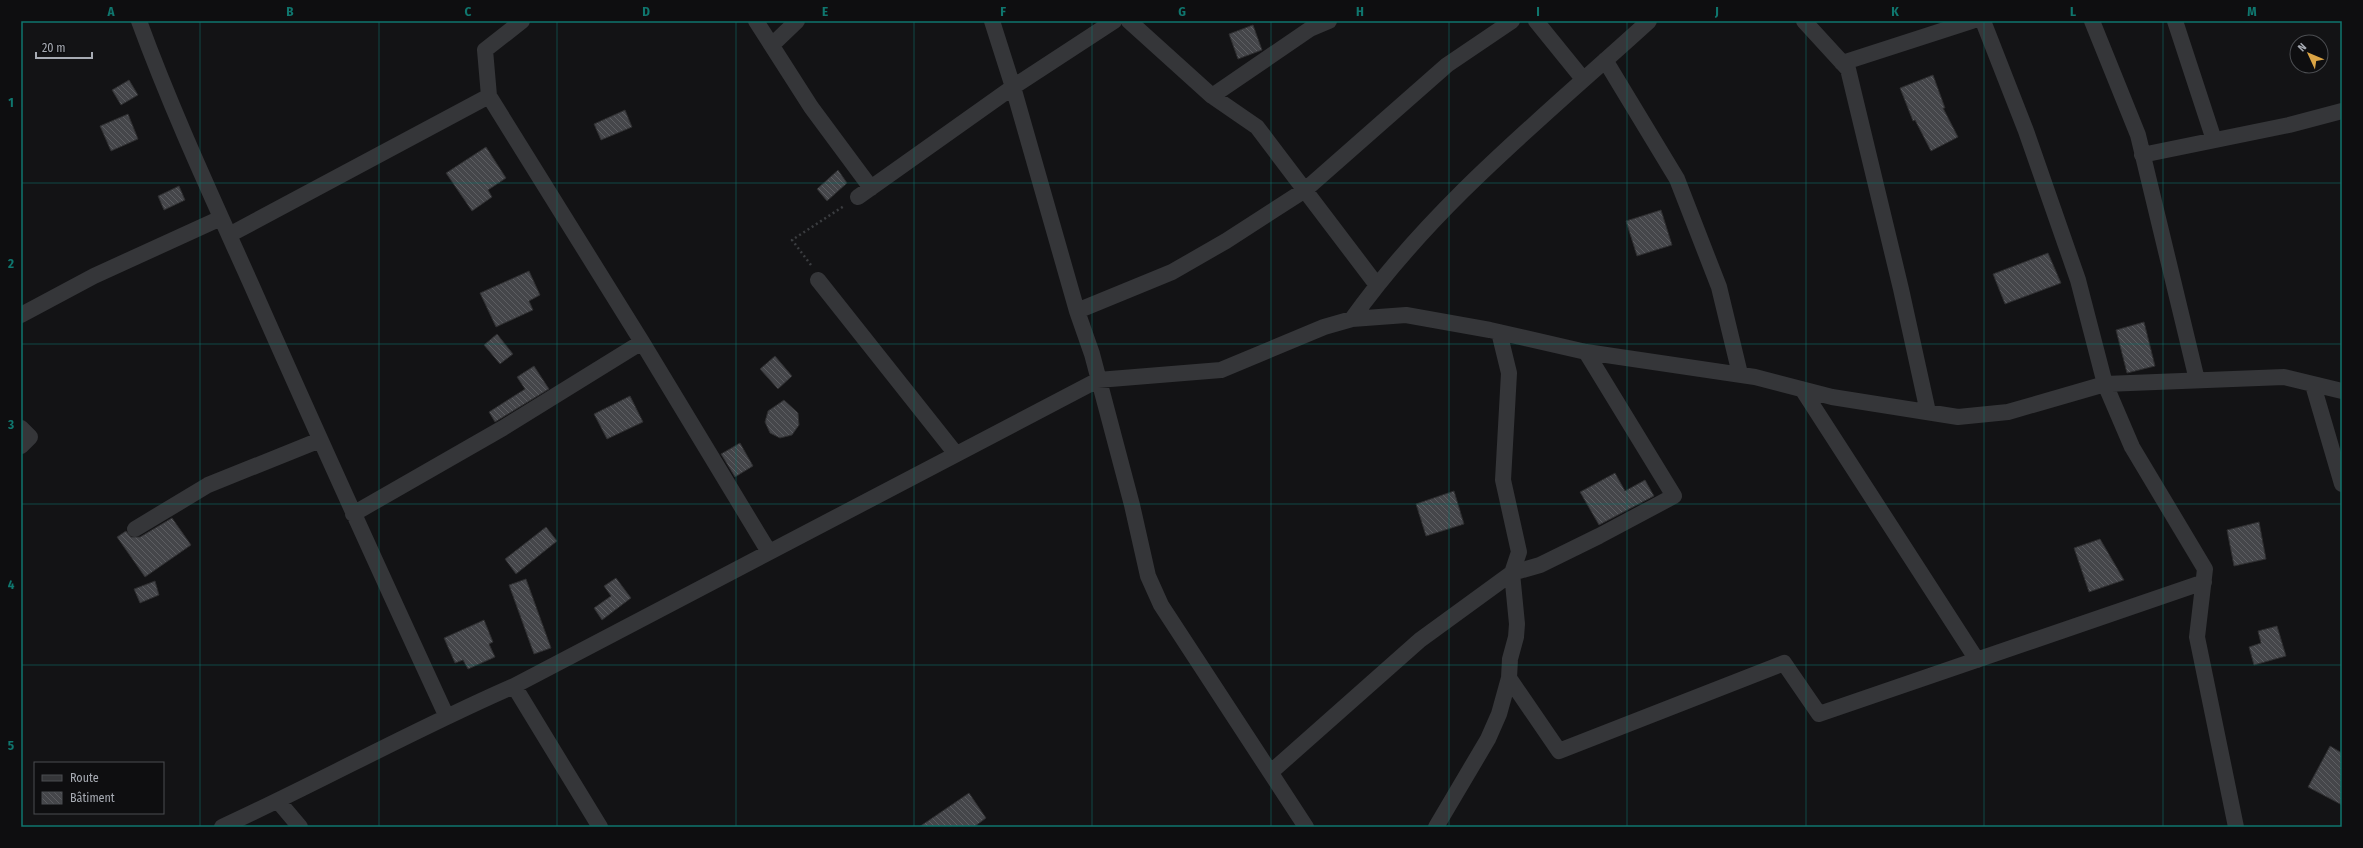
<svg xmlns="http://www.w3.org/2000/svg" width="2363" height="848" viewBox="0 0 2363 848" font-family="'Fira Sans Condensed',sans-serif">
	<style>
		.building { fill: url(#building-back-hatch); stroke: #2e2e30 }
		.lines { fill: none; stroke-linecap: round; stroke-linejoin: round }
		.path { stroke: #3b3d40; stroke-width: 2.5; stroke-dasharray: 2 3; stroke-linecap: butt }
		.minor { stroke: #353639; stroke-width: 16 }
		.grid { fill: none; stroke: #0f766e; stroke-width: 1; stroke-opacity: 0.55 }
		.neatline { fill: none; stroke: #0f766e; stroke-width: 1.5 }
		.grid-label { font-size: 13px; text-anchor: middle; font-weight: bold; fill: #0f766e }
	</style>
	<defs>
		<pattern id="building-back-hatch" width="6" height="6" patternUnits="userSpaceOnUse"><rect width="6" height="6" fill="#45464a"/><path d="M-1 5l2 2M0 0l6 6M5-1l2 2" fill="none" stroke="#5d5e62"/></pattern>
	</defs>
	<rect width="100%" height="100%" fill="#131315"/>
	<path class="building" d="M 1253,25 L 1262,50 L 1238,59 L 1229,34 Z
		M 1933,75 L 1945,108 L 1943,108 L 1958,137 L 1931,151 L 1915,120 L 1913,121 L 1900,88 Z
		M 129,80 L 138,95 L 121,105 L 112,90 Z
		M 625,110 L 632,127 L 601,140 L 594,124 Z
		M 128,114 L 138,139 L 111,151 L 100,126 Z
		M 486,147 L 506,178 L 488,190 L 492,197 L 472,211 L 446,173 Z
		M 838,170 L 847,183 L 827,201 L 817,189 Z
		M 179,186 L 185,200 L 164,210 L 158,196 Z
		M 1661,210 L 1672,245 L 1637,256 L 1626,221 Z
		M 2048,253 L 2061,283 L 2005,304 L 1993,274 Z
		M 529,271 L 540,295 L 529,301 L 533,310 L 496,327 L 480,293 Z
		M 2144,322 L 2155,366 L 2127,373 L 2116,330 Z
		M 497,334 L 513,354 L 500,364 L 484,345 Z
		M 775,356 L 792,376 L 778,389 L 760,369 Z
		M 534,366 L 549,389 L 495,422 L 489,412 L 525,389 L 517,377 Z
		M 630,396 L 643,422 L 607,439 L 594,414 Z
		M 784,400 L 798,413 L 799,425 L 792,435 L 780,438 L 770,433 L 765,422 L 768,411 Z
		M 740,443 L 753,466 L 735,477 L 721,454 Z
		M 1615,473 L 1625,491 L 1645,480 L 1654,496 L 1599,525 L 1580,492 Z
		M 1454,491 L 1464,524 L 1426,536 L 1416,504 Z
		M 172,518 L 191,545 L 145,577 L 117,537 L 126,531 L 131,537 L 140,537 Z
		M 2259,522 L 2266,559 L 2234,566 L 2227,530 Z
		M 546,527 L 557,541 L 516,574 L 505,559 Z
		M 2100,539 L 2124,580 L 2089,592 L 2074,548 Z
		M 616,578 L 631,598 L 602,620 L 594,608 L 611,596 L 604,586 Z
		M 526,579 L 551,648 L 534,654 L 509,585 Z
		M 155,581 L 159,595 L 140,603 L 134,589 Z
		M 484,620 L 493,642 L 489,644 L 495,657 L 468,669 L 463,660 L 455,663 L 444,638 Z
		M 2277,626 L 2286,656 L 2254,665 L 2249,647 L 2261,643 L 2258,631 Z
		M 2330,746 L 2342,753 L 2342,805 L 2308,787 Z
		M 969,793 L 986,818 L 974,827 L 919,827 Z"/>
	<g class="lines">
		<path class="path" d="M 811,265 L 792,240 L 844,206"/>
		<path class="minor" d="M 139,21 C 172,111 212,197 251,284 C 315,429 380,572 446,715
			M 756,21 L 811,107 L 871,188
			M 992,21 L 1013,87 L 1077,311 L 1092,354 L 1132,505 L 1148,576 L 1161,605 L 1306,827
			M 1129,21 L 1212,96 L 1257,127 L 1376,284
			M 1536,21 L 1583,79
			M 1804,21 L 1848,69 L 1901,289 L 1928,412
			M 1983,21 L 2026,131 L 2078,280 L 2105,384 L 2132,447 L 2205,569 L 2197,637 L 2236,827
			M 2092,21 L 2138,135 L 2197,380
			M 2175,21 L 2214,140
			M 772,45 L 797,21
			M 1605,60 L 1677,179 L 1719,287 L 1740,374
			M 1842,63 L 1972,21
			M 489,96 L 642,342 L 769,552
			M 1212,96 L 1310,29 L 1329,21
			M 2142,155 L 2289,125 L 2342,111
			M 858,197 L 1013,87 L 1114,21
			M 229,235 L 489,96 L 485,50 L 522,21
			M 818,280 L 956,454
			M 1077,311 L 1172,272 L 1226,241 L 1305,190 L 1447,65 L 1512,21
			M 21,315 L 94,276 L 221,218
			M 1352,319 C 1434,204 1546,115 1649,21
			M 2313,385 L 2342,484
			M 1802,389 L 1977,660
			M 21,428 L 30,437 L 21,446
			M 353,514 L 503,428 L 642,342
			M 135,529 L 208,485 L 320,440
			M 1509,678 L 1559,751 L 1784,663 L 1819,714 L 2204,582
			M 514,686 L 600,827
			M 1271,772 L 1420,640 L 1512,573 L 1540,565 L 1599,536 L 1674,496 L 1586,352
			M 278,801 L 300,827
			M 222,827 C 320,782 415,729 514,686 L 1098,380 L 1221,370 L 1324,327 L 1352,319 L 1406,315 L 1490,330 L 1586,352 L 1755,377 L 1832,397 L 1958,417 L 2008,412 L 2105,384 L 2284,377 L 2342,391
			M 1436,827 L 1488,739 L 1499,714 L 1509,678 L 1510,659 L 1516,637 L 1517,624 L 1512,573 L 1519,552 L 1503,480 L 1509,373 L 1499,332"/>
	</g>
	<path class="grid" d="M 200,21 L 200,827M 379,21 L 379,827M 557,21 L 557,827M 736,21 L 736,827M 914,21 L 914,827M 1092,21 L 1092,827M 1271,21 L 1271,827M 1449,21 L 1449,827M 1627,21 L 1627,827M 1806,21 L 1806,827M 1984,21 L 1984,827M 2163,21 L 2163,827M 21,183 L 2342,183M 21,344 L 2342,344M 21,504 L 2342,504M 21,665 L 2342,665"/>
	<rect width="2363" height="848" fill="none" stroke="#0e0e10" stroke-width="44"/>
	<rect x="34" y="762" width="130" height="52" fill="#0e0e10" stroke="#4b4d51"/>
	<rect x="42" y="775" width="20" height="6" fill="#353639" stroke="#4b4d51"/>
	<text x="70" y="782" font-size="12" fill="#a7abb3">Route</text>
	<rect x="42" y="792" width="20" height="12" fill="url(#building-back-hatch)" stroke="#4b4d51"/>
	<text x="70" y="802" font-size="12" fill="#a7abb3">Bâtiment</text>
	<g transform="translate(2309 54) rotate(314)"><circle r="19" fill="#0e0e10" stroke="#4b4d51"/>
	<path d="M0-3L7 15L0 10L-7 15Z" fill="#dba445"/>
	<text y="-6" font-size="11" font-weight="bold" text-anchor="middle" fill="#a7abb3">N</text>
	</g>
	<path d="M36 52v6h56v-6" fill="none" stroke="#a7abb3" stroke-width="2"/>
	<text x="42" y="52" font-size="12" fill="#a7abb3" stroke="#0e0e10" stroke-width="3" paint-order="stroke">20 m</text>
	<rect x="22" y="22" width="2319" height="804" class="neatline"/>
	<g class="grid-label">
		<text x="111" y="16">A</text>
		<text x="290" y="16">B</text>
		<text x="468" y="16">C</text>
		<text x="646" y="16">D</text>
		<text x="825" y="16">E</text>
		<text x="1003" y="16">F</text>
		<text x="1182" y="16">G</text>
		<text x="1360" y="16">H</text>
		<text x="1538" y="16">I</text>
		<text x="1717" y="16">J</text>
		<text x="1895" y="16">K</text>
		<text x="2073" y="16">L</text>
		<text x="2252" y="16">M</text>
		<text x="11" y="107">1</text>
		<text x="11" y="268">2</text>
		<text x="11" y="429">3</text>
		<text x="11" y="589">4</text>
		<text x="11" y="750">5</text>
	</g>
</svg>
